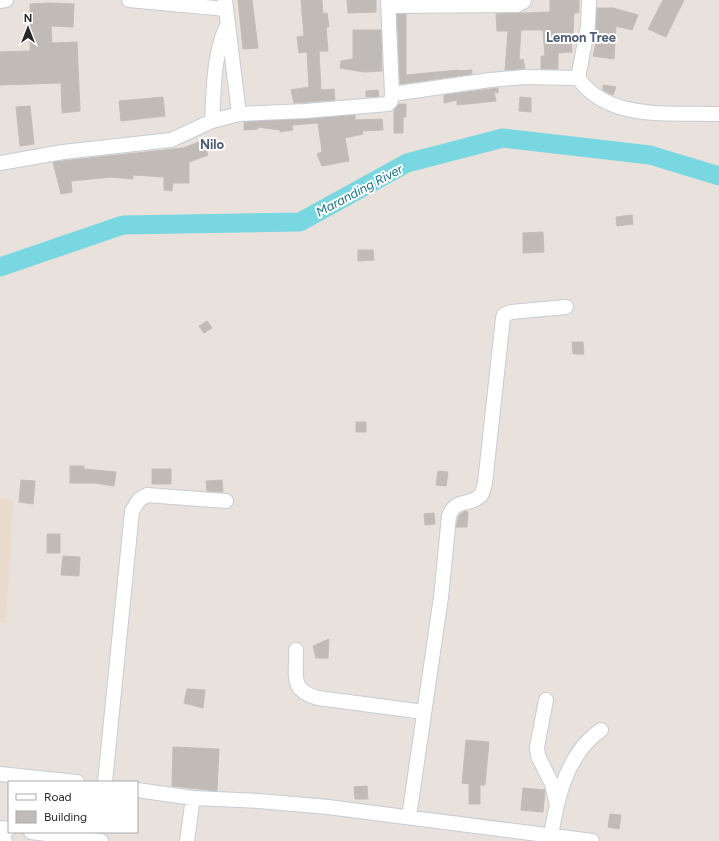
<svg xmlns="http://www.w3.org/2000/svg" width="719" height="841" viewBox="0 0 719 841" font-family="Figtree,sans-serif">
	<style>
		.education { fill: #e9dbcc }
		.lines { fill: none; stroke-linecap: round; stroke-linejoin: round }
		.river { stroke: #78d7e1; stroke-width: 19 }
		.building { fill: #c1bbb8; stroke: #c4bcb5 }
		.minor-casing { stroke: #c7ccd5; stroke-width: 16 }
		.minor { stroke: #fff; stroke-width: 14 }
		.labels { text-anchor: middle; stroke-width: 4; stroke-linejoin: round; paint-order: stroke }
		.neighbourhood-label { font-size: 13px; font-weight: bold; fill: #4d5b74; stroke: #fff }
		.water-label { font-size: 13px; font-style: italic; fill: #1a768a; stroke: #fff }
	</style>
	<rect width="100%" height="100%" fill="#e9e1db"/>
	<path class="education" d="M 0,498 L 13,500 L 6,623 L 0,622 Z"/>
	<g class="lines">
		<path class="river" d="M 0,267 L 123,225 L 300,222 L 407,163 L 503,138 L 650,155 L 719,176"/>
	</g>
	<path class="building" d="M 238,0 L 252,0 L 258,48 L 243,49 Z
		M 301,0 L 322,0 L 323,14 L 327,13 L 329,27 L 326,27 L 328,51 L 319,51 L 321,90 L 334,89 L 335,100 L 294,103 L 291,90 L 309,87 L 307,52 L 299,53 L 297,37 L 304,36 Z
		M 347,0 L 376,0 L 376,12 L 348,13 Z
		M 550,0 L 579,0 L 579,13 L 574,13 L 573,34 L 571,34 L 572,52 L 558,53 L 558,69 L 541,69 L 541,56 L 545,56 L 543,30 L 521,30 L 519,60 L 523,59 L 525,69 L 505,70 L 508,31 L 497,31 L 496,14 L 550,12 Z
		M 663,0 L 684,0 L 666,37 L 648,29 Z
		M 50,3 L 74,4 L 73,27 L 51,26 L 52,43 L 77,42 L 80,111 L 62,113 L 61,83 L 0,85 L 0,52 L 30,51 L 30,4 Z
		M 597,8 L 613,8 L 638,15 L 632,30 L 616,26 L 614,59 L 593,56 L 598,34 L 595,33 Z
		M 397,14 L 406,14 L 406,75 L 459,70 L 459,71 L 472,70 L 472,74 L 400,84 Z
		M 353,30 L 381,30 L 382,71 L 364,72 L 340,68 L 341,61 L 353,59 Z
		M 603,85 L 616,87 L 613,95 L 603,90 Z
		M 498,88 L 498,93 L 494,92 L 496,101 L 457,105 L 457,100 L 444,103 L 444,95 Z
		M 378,90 L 379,96 L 366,97 L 366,91 Z
		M 163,97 L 165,116 L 121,121 L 119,101 Z
		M 520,97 L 531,98 L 531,112 L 519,111 Z
		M 398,104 L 406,104 L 406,117 L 403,117 L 403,133 L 394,133 L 394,110 Z
		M 30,106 L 34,144 L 20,146 L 16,107 Z
		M 355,115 L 355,120 L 382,119 L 383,130 L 362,131 L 363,134 L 345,138 L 349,161 L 322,166 L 317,154 L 322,152 L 318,123 L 292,125 L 293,130 L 280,132 L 280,130 L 258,127 L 258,129 L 244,130 L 244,122 Z
		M 202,141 L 208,155 L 189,162 L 189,183 L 173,183 L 172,191 L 164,190 L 164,177 L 133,175 L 133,179 L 111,177 L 71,181 L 72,192 L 61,194 L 53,162 L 183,148 Z
		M 632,215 L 633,224 L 617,226 L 616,217 Z
		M 543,232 L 544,252 L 523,253 L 523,233 Z
		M 358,250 L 373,250 L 374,260 L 358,261 Z
		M 207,321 L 212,328 L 204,333 L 199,326 Z
		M 572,342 L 583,342 L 584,354 L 573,354 Z
		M 356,422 L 366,422 L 366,432 L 356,432 Z
		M 70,466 L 84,466 L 84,469 L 116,472 L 114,486 L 95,483 L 70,483 Z
		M 152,469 L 171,469 L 171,484 L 152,484 Z
		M 438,471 L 448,472 L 446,486 L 436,485 Z
		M 21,480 L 35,481 L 33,504 L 19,502 Z
		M 222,480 L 223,492 L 207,491 L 206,481 Z
		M 465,511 L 468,512 L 467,527 L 456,527 L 459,515 Z
		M 434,513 L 435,524 L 425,525 L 424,514 Z
		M 47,534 L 60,534 L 60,553 L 47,553 Z
		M 63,556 L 80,557 L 79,576 L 61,575 Z
		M 329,639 L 328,658 L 316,658 L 313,646 Z
		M 187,689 L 205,690 L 203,708 L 184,703 Z
		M 466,740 L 489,742 L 485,785 L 480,785 L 480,804 L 469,804 L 469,784 L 462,783 Z
		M 173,747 L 219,749 L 217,791 L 172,786 Z
		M 367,786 L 368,799 L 355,799 L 354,787 Z
		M 523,788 L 545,790 L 543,812 L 521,810 Z
		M 610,814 L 621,815 L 619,829 L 608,827 Z"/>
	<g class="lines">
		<g class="minor-casing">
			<path id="minor" d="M 129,0 L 226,9
				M 225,0 L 239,114
				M 0,1 L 6,0
				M 388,6 L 517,5 L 523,2 L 524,0
				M 578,78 L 588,26 L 589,0
				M 392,94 L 490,80 L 525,77 L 578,78 C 609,122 671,112 719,114
				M 212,121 C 214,88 213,54 228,23
				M 0,163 L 63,152 L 171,140 L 212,121 L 239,114 L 306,111 L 388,104 L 391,101 L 392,94 L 388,0
				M 296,650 C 297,676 289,690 318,698 L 424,712
				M 546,700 L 537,747 L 538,756 L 552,784 L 556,801
				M 0,774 L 77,782
				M 105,782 L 132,511 L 139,500 L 147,495 L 226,501
				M 137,790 L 193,798 L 259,801 L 328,807 L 592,841
				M 409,817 L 441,597 L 449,516 C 456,497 470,507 481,495 C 483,492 484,487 485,483 L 503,318 L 504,315 L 511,312 L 566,307
				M 0,828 L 9,829
				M 31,832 L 101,841
				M 551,836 C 557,798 567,753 601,730
				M 0,840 L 5,841
				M 187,841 L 193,798"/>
		</g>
		<use href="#minor" class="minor"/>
	</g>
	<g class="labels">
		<g class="neighbourhood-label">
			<text x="581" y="42">Lemon Tree</text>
			<text x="212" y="149">Nilo</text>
		</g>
		<g class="water-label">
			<text transform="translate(359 190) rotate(-28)" y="5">Maranding River</text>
		</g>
	</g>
	<rect x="8" y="781" width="130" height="52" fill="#ffffff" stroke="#a9a9a9"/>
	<rect x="16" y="794" width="20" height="6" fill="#ffffff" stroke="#a9a9a9"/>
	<text x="44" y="801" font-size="12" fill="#282828">Road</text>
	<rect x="16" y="811" width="20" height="12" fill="#c1bbb8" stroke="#a9a9a9"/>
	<text x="44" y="821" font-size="12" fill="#282828">Building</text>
	<g transform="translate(28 28)" stroke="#ffffff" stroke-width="3" paint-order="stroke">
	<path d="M0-3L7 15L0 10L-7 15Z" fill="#282828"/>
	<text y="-6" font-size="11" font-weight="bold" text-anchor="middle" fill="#282828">N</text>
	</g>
</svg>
